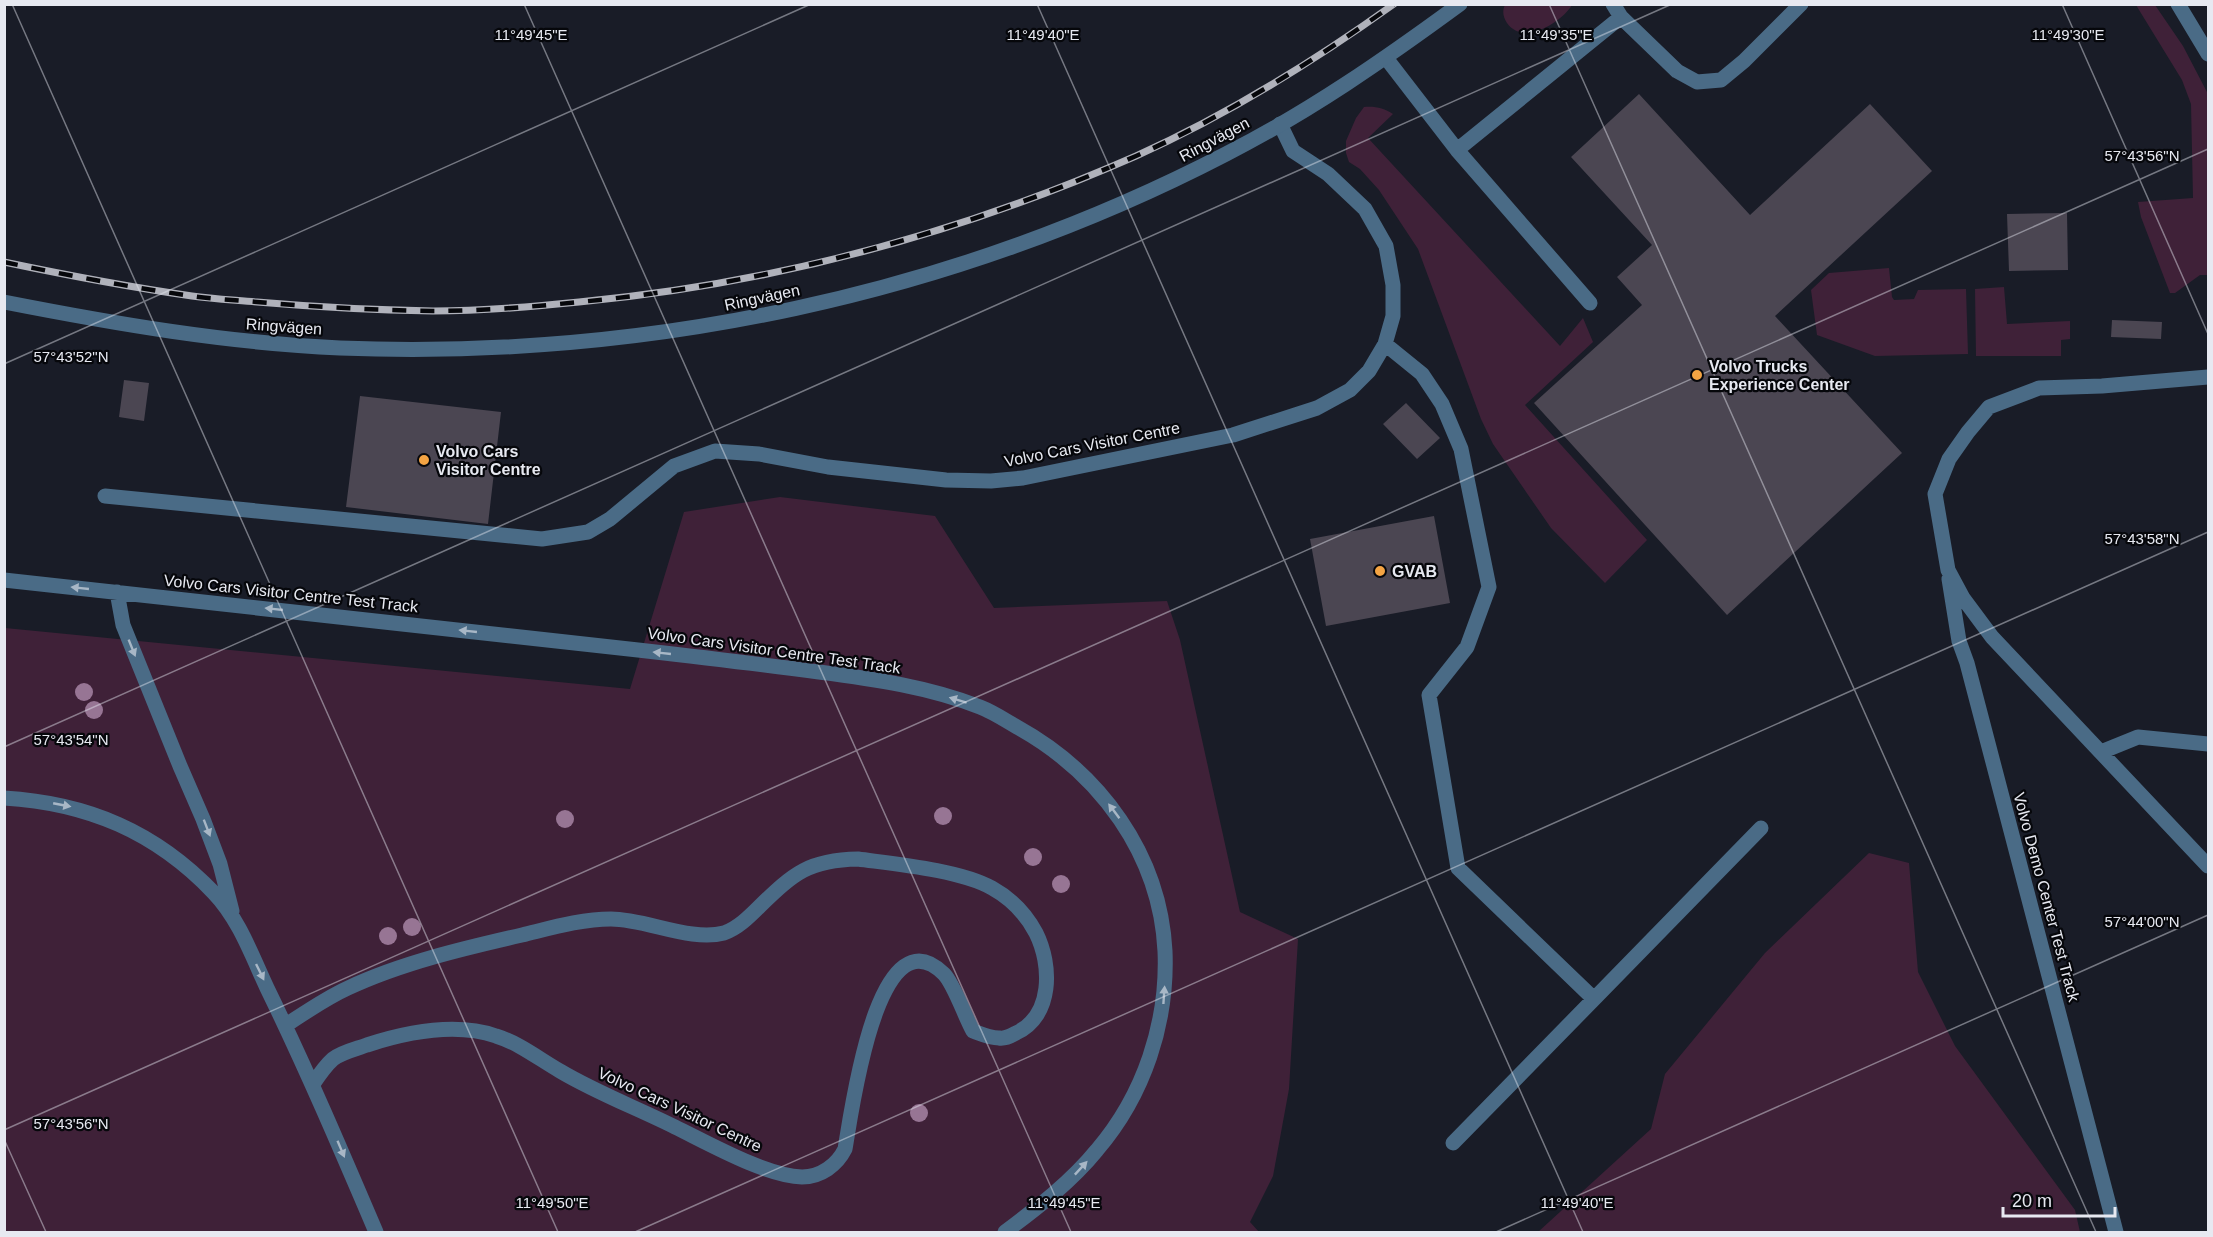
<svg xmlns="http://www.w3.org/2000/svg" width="2213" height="1237" viewBox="0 0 2213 1237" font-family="Arial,sans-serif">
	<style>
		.green { fill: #3f2138 }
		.building { fill: #4b4652 }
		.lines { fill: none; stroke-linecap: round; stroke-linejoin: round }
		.service { stroke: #4a6b86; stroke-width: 15 }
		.minor { stroke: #4a6b86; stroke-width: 15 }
		.rail-casing { stroke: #b0b2bb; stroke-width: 7 }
		.rail { stroke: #06070b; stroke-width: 4.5; stroke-dasharray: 14; stroke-linecap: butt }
		.tree { fill: #977594 }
		.oneway { fill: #a8b7c6 }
		.ticks { fill: none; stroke: #e7e9f1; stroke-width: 1.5; stroke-opacity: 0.45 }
		.poi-dot { fill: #f4a443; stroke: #06070b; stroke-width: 2 }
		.labels { text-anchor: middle; stroke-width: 4.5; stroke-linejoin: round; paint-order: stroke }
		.street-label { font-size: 16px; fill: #e7e9f1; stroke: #06070b }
		.poi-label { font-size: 16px; font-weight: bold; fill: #e7e9f1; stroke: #06070b; text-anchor: start }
		.ticks-label { font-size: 15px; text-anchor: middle; fill: #e7e9f1; stroke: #06070b; stroke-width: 4.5; stroke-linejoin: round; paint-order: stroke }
	</style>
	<rect width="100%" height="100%" fill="#191c27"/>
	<path class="green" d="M 1505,5 L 1505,4 L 1572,5 C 1561,23 1523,46 1507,23 C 1503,17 1502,11 1505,5 Z
		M 2136,5 L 2155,5 L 2183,46 L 2208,94 L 2208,275 L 2200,275 L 2175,293 L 2170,293 L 2141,217 L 2138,202 L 2193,198 L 2191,104 L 2182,80 Z
		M 1364,107 C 1375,106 1384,108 1393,114 L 1368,138 L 1560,346 L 1583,318 L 1593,342 L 1525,405 L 1647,540 L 1605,583 L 1551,528 L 1493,444 L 1481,419 L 1418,249 L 1379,190 L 1360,169 L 1349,162 L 1346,153 L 1346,141 L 1356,118 Z
		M 1889,268 L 1892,297 L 1894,300 L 1914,299 L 1918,290 L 1966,289 L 1968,354 L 1875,356 L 1817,335 L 1811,290 L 1829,273 Z
		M 2004,287 L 2007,324 L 2070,321 L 2070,339 L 2061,340 L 2061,356 L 1976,356 L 1975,289 Z
		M 780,497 L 935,516 L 994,608 L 1167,601 L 1180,640 L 1240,912 L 1298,939 L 1289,1089 L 1273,1176 L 1250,1222 L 1259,1232 L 5,1232 L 5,628 L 630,689 L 684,512 Z
		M 1869,853 L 1909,863 L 1918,972 L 1955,1046 L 2075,1210 L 2080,1232 L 1538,1232 L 1651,1129 L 1665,1074 L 1765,953 Z"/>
	<path class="building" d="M 1639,94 L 1750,215 L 1870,104 L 1932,171 L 1775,316 L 1902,453 L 1727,615 L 1534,403 L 1642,305 L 1617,277 L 1652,245 L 1571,157 Z
		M 2067,213 L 2068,270 L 2009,271 L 2007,214 Z
		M 2112,320 L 2162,322 L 2161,339 L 2111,337 Z
		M 124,380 L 149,383 L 144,421 L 119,417 Z
		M 360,396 L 501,412 L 488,524 L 346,507 Z
		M 1406,403 L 1440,438 L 1417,459 L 1383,424 Z
		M 1434,516 L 1450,603 L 1326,626 L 1310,539 Z"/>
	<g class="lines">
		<path class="service" d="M 1613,4 L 1621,17 L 1677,71 L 1697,82 L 1721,80 L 1744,61 L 1801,4
			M 2178,4 L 2208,54
			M 1386,58 L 1457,150 L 1621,17
			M 1457,150 L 1590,303
			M 1385,344 L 1422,374 L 1442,404 L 1461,449 L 1489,587 L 1467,647 L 1429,695 L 1458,868 L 1594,999 L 1761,828
			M 2208,377 L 2102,386 L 2039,388 L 1989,407 L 1968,432 L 1949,459 L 1935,494 L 1948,570 L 1963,598 L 1992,637 L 2208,866
			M 105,496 L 542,539 L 588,532 L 610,519 L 674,466 L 715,451 L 759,454 L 828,467 L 946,480 L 991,481 L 1023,478 L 1233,435 L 1317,408 L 1350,390 L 1369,371 L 1385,344 L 1393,316 L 1393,285 L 1386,246 L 1365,209 L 1328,174 L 1293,151 L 1280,124
			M 1949,579 L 1959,641 L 1967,663 L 2116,1232
			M 4,580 C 216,602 427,626 638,650 C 699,657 759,664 819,672 C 874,679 929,687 980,707 C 993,712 1005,720 1017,727 C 1100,773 1160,854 1165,951 C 1168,1023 1144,1095 1097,1150 C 1071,1182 1037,1208 1005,1232
			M 117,592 L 123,625 L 180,766 L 203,819 L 220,864 L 232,911
			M 2101,752 L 2138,737 L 2208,744
			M 4,798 C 88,803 156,832 214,893 C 239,919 252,956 267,988 C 306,1068 341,1150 376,1232
			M 286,1025 C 306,1012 326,998 348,988 C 401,963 465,948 522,935 C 551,928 581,919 611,919 C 646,919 691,942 724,933 C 738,928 749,917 760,906 C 794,873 809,860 858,859 C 895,864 960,870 992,888 C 1010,898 1026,914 1036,933 C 1052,965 1053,1016 1016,1033 C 1011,1036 1005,1039 999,1038 C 990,1038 981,1034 973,1031 C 965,1017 954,984 944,974 C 877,908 851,1116 845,1149 C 837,1165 821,1177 802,1177 C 766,1176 708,1143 675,1127 C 637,1108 597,1093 560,1071 C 539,1059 519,1043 496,1036 C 455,1022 407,1032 367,1045 C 356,1049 342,1052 333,1059 C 325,1066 319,1075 313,1084
			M 1453,1143 L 1594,999"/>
		<path class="minor" d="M 4,302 C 116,324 227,343 340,348 C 646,360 954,295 1226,154 C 1309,112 1385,59 1460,4"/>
		<g class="rail-casing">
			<path id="rail" d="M 4,262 C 66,275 129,287 192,296 C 213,299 235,300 257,302 C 316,307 374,310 433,311 C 481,311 530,307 579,302 C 770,284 959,234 1136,156 C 1227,115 1313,62 1394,4"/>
		</g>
		<use href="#rail" class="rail"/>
	</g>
	<g class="tree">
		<circle cx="84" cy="692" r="9"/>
		<circle cx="94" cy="710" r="9"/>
		<circle cx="943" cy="816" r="9"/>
		<circle cx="565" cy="819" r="9"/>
		<circle cx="1033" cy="857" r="9"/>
		<circle cx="1061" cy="884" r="9"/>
		<circle cx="412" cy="927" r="9"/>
		<circle cx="388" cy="936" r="9"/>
		<circle cx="919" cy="1113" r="9"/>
	</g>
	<defs><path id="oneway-solid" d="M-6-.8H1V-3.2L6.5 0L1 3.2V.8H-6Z" transform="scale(1.5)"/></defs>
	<g class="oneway">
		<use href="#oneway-solid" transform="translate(80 588) rotate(-174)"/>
		<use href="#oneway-solid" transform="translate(274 609) rotate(-174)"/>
		<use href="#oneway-solid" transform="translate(468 631) rotate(-174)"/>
		<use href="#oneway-solid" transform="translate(132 648) rotate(68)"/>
		<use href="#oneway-solid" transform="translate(662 653) rotate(-174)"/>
		<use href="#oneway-solid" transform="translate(958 700) rotate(-163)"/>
		<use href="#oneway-solid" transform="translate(62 805) rotate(11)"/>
		<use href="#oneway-solid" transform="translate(1114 811) rotate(-127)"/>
		<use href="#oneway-solid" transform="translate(207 828) rotate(69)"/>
		<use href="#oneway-solid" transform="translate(260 972) rotate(64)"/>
		<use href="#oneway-solid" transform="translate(1164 995) rotate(-86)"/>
		<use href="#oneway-solid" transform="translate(341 1149) rotate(67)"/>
		<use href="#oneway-solid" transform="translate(1081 1168) rotate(-47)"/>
	</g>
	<path class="ticks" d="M 12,4 L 558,1232M 524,4 L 1071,1232M 1037,4 L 1583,1232M 1549,4 L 2096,1232M 2062,4 L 2208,334M 4,364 L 811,4M 4,747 L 1672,4M 4,1130 L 2208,149M 4,1139 L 46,1232M 635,1232 L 2208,532M 1496,1232 L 2208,915"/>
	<g class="poi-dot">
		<circle cx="1697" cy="375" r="6"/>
		<circle cx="424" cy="460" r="6"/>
		<circle cx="1380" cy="571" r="6"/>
	</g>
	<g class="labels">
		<g class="street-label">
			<text transform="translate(1214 139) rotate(-28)" y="6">Ringvägen</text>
			<text transform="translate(762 297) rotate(-12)" y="6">Ringvägen</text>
			<text transform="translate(284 326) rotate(4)" y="6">Ringvägen</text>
			<text transform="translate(1092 444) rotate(-11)" y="6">Volvo Cars Visitor Centre</text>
			<text transform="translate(291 593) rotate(6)" y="6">Volvo Cars Visitor Centre Test Track</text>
			<text transform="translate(774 650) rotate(8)" y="6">Volvo Cars Visitor Centre Test Track</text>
			<text transform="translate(2047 897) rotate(75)" y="6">Volvo Demo Center Test Track</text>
			<text transform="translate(680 1109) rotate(25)" y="6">Volvo Cars Visitor Centre</text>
		</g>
		<g class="poi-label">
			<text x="1709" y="372">Volvo Trucks<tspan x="1709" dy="18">Experience Center</tspan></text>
			<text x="436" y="457">Volvo Cars<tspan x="436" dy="18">Visitor Centre</tspan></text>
			<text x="1392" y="577">GVAB</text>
		</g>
	</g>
	<g class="ticks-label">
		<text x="531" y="40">11°49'45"E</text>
		<text x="1043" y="40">11°49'40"E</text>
		<text x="1556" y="40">11°49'35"E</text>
		<text x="2068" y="40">11°49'30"E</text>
		<text x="2142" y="161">57°43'56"N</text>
		<text x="71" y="362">57°43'52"N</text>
		<text x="2142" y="544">57°43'58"N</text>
		<text x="71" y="745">57°43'54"N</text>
		<text x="2142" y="927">57°44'00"N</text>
		<text x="71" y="1129">57°43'56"N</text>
		<text x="552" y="1208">11°49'50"E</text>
		<text x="1064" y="1208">11°49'45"E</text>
		<text x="1577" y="1208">11°49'40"E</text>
	</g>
	<rect width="2213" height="1237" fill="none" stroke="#e7e9f1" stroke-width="12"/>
	<path d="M2003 1207v9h112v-9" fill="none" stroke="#e7e9f1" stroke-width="3"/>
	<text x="2012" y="1207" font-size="18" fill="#e7e9f1" stroke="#06070b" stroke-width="4.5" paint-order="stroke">20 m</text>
</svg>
